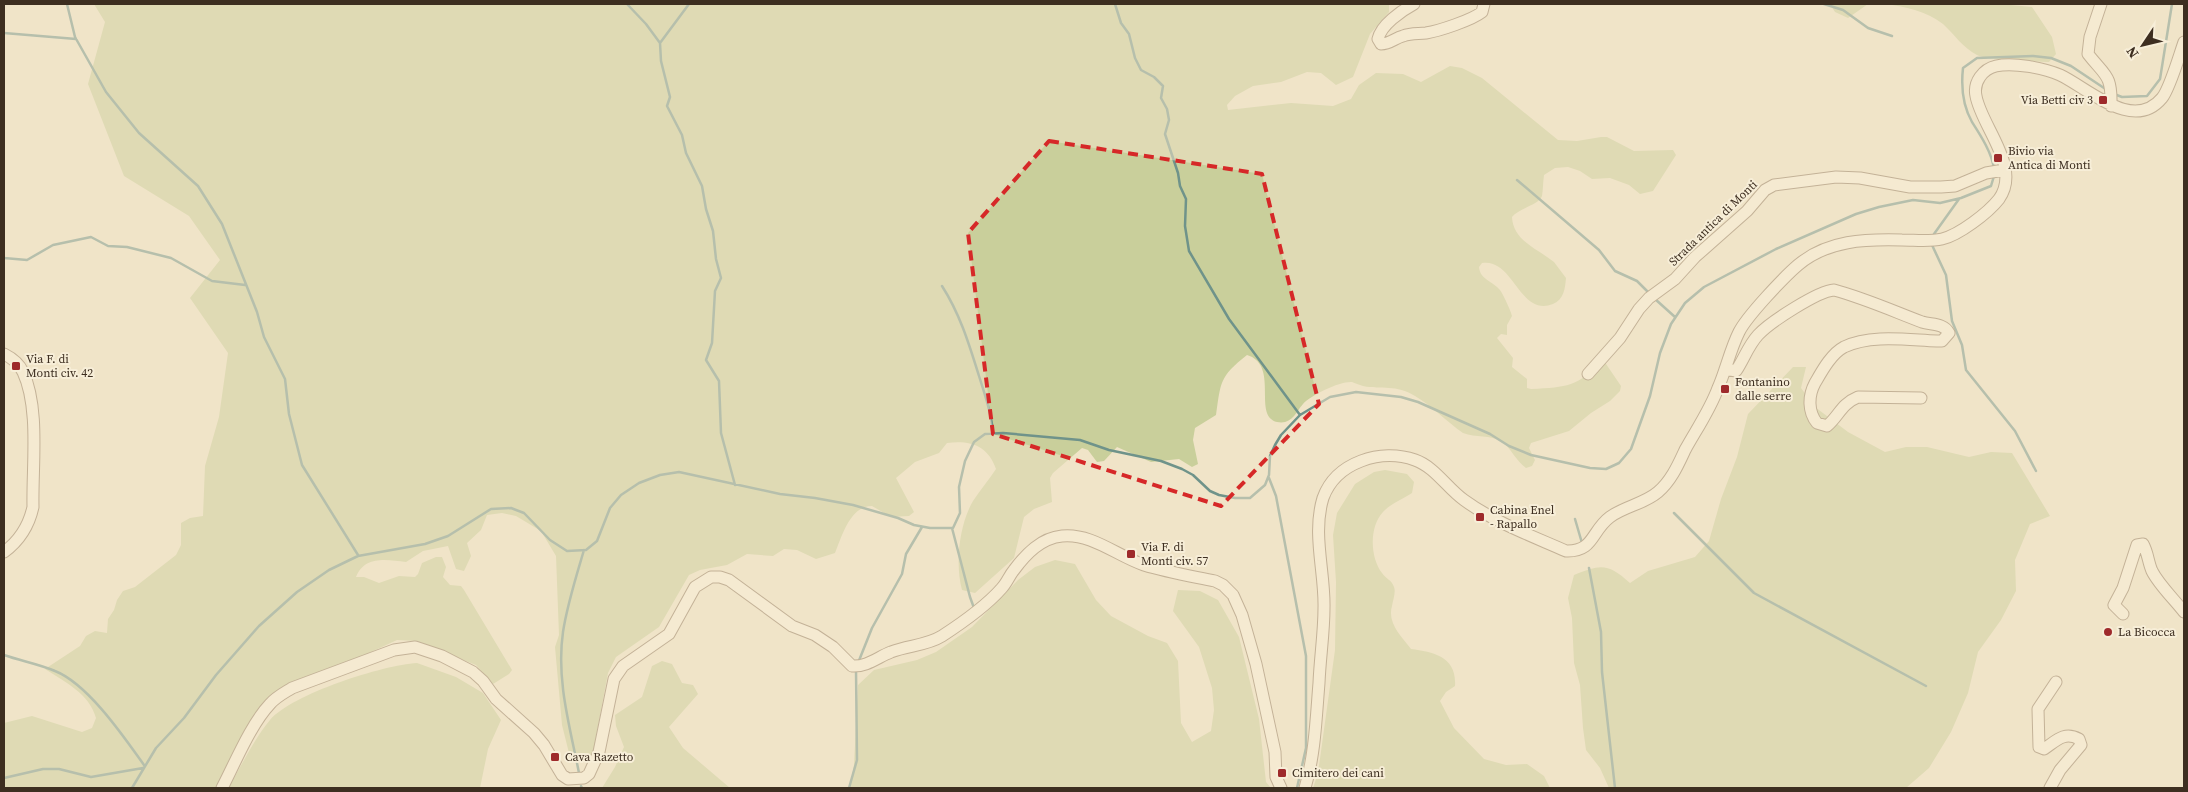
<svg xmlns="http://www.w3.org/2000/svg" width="2188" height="792" viewBox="0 0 2188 792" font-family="'Source Serif 4',serif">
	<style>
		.green { fill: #c9cf9b }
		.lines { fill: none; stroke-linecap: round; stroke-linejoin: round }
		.stream { stroke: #6f938a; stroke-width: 2.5 }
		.minor-casing { stroke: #8d765c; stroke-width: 13 }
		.minor { stroke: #faf1dc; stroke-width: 11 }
		.marked { fill: none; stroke: #d62828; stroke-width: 4; stroke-dasharray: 10 6; stroke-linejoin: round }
		.poi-dot { fill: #9e2a2b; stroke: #f7eed8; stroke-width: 2 }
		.labels { text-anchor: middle; stroke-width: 4; stroke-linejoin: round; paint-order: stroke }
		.poi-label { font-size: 12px; fill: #3d2e20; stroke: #f7eed8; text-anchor: start }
		.street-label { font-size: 12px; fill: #3d2e20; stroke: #f7eed8 }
	</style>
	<rect width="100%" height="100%" fill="#f0e4c8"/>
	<path class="green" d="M 94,4 L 1389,4 L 1389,12 L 1370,34 L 1353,77 L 1336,85 L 1321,73 L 1307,72 L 1281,82 L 1253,86 L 1235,96 L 1227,105 L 1228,110 L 1291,103 L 1333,106 L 1351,99 L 1359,85 L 1376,73 L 1403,74 L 1421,82 L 1450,66 L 1462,68 L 1482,78 L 1558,140 L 1577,141 L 1601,137 L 1607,137 L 1634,151 L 1673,150 L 1676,155 L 1653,191 L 1640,194 L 1629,185 L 1610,178 L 1592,179 L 1580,171 L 1568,167 L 1555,168 L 1544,175 C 1543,182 1543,190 1542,196 C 1539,205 1519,208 1512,217 C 1513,241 1538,249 1554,262 C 1558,267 1562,273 1566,278 C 1565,289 1564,299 1553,304 C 1519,317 1514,258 1482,263 L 1479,267 C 1480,280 1493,281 1500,290 C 1503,294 1511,311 1512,316 L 1507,325 L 1507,335 L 1501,334 L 1497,338 L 1513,358 L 1512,367 L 1527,379 L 1527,388 L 1531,389 C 1569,387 1575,387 1604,361 L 1621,386 L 1620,391 L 1610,401 L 1591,413 L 1569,431 L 1531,443 L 1529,448 L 1535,460 L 1532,466 L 1526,468 C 1516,461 1511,448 1502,442 C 1490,434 1476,438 1463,433 C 1446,421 1432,406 1415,396 C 1396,384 1382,390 1363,386 C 1359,385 1355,383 1352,382 C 1340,381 1311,395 1303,404 C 1296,412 1292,425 1277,422 C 1252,416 1280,365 1247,355 C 1219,377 1221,382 1216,415 L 1195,428 L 1193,440 L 1198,464 L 1192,467 L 1179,459 L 1151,462 L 1117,447 L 1104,461 L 1097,462 L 1088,450 L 1082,448 L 1053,473 L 1050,478 L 1052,502 L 1034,509 L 1024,517 L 1014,558 L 975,593 L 962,590 C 955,564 959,525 973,501 C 980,490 989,480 996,469 C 988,446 971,440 947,443 L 939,453 L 915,462 L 896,478 L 914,512 L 909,516 L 891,517 L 872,506 C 850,506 842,536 835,553 L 816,559 L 797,550 L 784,549 L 773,556 L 747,554 L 727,565 L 700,570 L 689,575 L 659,627 L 616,657 L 608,673 L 593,753 L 588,761 L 570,757 L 562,725 L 555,647 L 559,635 L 556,556 L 541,531 L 516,516 L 502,513 L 487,515 L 481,530 L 467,543 L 471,556 L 464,571 L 456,569 L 448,546 L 423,551 L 406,562 C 387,560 365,555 356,577 L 364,577 L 379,583 L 399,576 L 415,577 L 418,574 L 422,563 L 436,557 L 442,557 L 446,567 L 443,577 L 450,585 L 461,586 L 464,590 L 512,670 L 509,674 L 493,684 L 476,665 L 416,641 L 397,640 L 343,665 L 281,691 L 216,788 L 4,788 L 4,723 L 32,716 L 82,732 L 92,728 L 96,718 C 89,693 66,683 45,669 L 80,646 L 86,636 L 95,631 L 107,633 L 108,619 L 114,610 L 117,600 L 123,591 L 135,587 L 176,555 L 181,545 L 181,523 L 190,518 L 203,516 L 205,466 L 219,417 L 228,353 L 190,298 L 220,260 L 189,216 L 124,176 L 88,84 L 105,22 Z
		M 1830,4 L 1868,4 L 1848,18 L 1835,12 Z
		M 1886,4 L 2000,4 L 2032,7 L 2052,37 L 2056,54 L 2049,62 C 2036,62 1986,60 1977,55 C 1963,48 1954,34 1943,24 C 1926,11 1906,7 1886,4 Z
		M 1793,367 L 1806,367 L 1801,388 L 1815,407 L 1848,432 L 1885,452 L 1906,447 L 1927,447 L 1969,457 L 1991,452 L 2012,453 L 2050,516 L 2030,524 L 2015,560 L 2016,591 L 2001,620 L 1978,652 L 1968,693 L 1951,732 L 1929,768 L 1906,788 L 1609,788 L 1600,768 L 1586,750 L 1583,728 L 1580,685 L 1574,663 L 1572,618 L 1568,598 L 1574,575 C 1601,564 1608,563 1630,583 L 1648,571 L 1695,557 L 1709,541 L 1721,499 L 1737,457 L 1748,414 Z
		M 1385,470 L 1407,474 L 1414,482 L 1412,493 C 1403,499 1390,504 1383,512 C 1369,527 1370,557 1382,573 C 1386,579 1392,580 1394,587 C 1396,592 1393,600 1392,606 C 1387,623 1401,636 1411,649 C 1434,652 1457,657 1455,686 L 1446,692 L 1440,701 L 1454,728 L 1484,759 L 1506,765 L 1527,764 L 1544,776 L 1550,788 L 1313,788 L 1318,773 L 1335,650 L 1336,582 L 1333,535 L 1337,513 L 1355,484 L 1374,472 Z
		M 1055,560 L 1075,564 L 1096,600 L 1111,616 L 1148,636 L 1167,643 L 1178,661 L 1181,723 L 1192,742 L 1211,731 L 1214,710 L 1212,688 L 1199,647 L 1173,611 L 1178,590 L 1200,591 L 1218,600 L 1239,637 L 1259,719 L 1266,782 L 1271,788 L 850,788 L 854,765 L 858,685 L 874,670 L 917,660 L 936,652 L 972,627 L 1018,580 L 1035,567 Z
		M 662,661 L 672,664 L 682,683 L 693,685 L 698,694 L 669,727 L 683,748 L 730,788 L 602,788 L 615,767 L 624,747 L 616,726 L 615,715 L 642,697 L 652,666 Z
		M 417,663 L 456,677 L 483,693 L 501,720 L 488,749 L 480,788 L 228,788 C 241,767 254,739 270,720 C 292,694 383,665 417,663 Z"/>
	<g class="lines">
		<path class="stream" d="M 67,4 L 75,37 L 106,92 L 139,133 L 198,186 L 222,224 L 257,312 L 264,337 L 285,379 L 289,414 L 302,465 L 358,555
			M 627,4 L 646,24 L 660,43 L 661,61 L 670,97 L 667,106 L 682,135 L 686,153 L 702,186 L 706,209 L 713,231 L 716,259 L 721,278 L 715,291 L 712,343 L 706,360 L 719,381 L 721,433 L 735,485
			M 1115,4 L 1121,23 L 1129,34 L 1135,58 L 1141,70 L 1154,77 L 1163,86 L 1161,98 L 1167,109 L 1169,120 L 1165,134 L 1178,173 L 1180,186 L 1186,199 L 1185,226 L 1189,251 L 1229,319 L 1300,415
			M 1824,4 L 1843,10 L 1868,28 L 1892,36
			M 4,33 L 76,39
			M 660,43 L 689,4
			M 2114,94 L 2122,97 L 2147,96 L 2160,79 L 2172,4
			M 1994,169 C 1992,153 1981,136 1972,122 C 1963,106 1961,86 1963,68 L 1977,58 L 2033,56 L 2051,58 L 2071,66 L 2107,90
			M 1517,180 L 1599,250 L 1615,271 L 1637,281 L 1649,293
			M 1934,234 L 1959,199
			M 1932,245 L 1946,275 L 1952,321 L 1962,345 L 1966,370 L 2015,431 L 2036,471
			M 4,258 L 27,260 L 53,245 L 91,237 L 108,246 L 127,247 L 171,258 L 212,281 L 245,285
			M 942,286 C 960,314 969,344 979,376 C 985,395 992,415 993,434
			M 1655,299 L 1675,317
			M 1269,478 L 1276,496 L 1306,656 L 1306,748 L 1297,788
			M 1674,513 L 1754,593 L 1926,686
			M 1575,519 L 1582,543
			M 952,528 L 970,597 L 974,608
			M 1589,568 L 1601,632 L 1602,672 L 1615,788
			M 4,655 C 21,661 39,664 55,671 C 88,684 124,737 144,765
			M 858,663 L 872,628 L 902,574 L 906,554 L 922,527
			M 579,773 C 570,727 556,680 563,632 C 567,605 576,577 584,550
			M 4,778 L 43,769 L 59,769 L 91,777 L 143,768
			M 581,786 L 582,788
			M 132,788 L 156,748 L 184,718 L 216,675 L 259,626 L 297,592 L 329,570 L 358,556 L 425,544 L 448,536 L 491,509 L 511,508 L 524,513 L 550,540 L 567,551 L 586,550 L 597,541 L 610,508 L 621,495 L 639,483 L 660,475 L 679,472 L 780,494 L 815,498 L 853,505 L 898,518 L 914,525 L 930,528 L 953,528 L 960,513 L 959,487 L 965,461 L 974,442 L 985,434 L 1003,433 L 1080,440 L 1109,450 L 1161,461 L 1182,469 L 1193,475 L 1210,491 L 1219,495 L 1235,498 L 1250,498 L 1265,485 L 1269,475 L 1270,456 L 1275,445 L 1281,435 L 1300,415 L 1330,397 L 1356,392 L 1401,397 L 1418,402 L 1490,434 L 1509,446 L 1531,455 L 1590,468 L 1606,469 L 1619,463 L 1631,449 L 1650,396 L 1660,353 L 1671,324 L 1685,303 L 1704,287 L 1776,249 L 1856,214 L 1879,207 L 1913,200 L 1940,203 L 1961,198 L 1991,186 L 1994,176
			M 849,788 L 857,760 L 856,670"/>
		<g class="minor-casing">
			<path id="minor" d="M 1414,4 C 1401,11 1381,25 1378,39 L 1381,44 C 1390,44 1395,38 1403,36 C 1411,33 1418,34 1426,33 C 1439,31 1472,20 1482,12 L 1484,4
				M 2101,4 L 2090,37 L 2088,54 C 2105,76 2112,74 2111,106
				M 4,354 C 12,358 19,363 23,372 C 40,408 32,467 33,507 C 29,525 19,541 4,552
				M 1725,369 L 1736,371 C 1744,359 1748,346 1758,335 C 1770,322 1818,291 1834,290 C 1864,298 1893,311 1922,322 C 1931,325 1944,323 1949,333 L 1942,341 L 1937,341 C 1908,340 1871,334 1844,347 C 1831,354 1822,371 1815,383 C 1808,396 1808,412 1817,423 L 1827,426 C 1839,416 1841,404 1858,397 L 1921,398
				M 1588,374 L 1620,338 L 1639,309 L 1649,298 L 1675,279 L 1695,257 L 1747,211 L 1765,190 L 1774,185 L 1836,177 L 1860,178 L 1910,187 L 1941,187 L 1955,186 L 1986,173 L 2004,170
				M 2123,614 L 2114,605 L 2123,588 L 2137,545 L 2143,544 C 2148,553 2148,562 2152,571 C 2159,585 2174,599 2184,612
				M 222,788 C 235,763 251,724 270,704 C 276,697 284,693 292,688 L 394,650 L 415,647 L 442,656 L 473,672 L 483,681 L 496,699 L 534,733 L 544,745 L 562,775 L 568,779 L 584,778 L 589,774 L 599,752 L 614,679 L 623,666 L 669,634 L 695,587 L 711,577 L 720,577 L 729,580 L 792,626 L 815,635 L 833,647 L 852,666 C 867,667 878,657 891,652 C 908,645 926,646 942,636 C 962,623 985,607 1001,589 C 1007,583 1009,576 1014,570 C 1026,554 1041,538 1062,536 C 1092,533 1117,556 1144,565 C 1167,572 1191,576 1215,581 L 1223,585 L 1233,595 L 1242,615 L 1256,664 L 1275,752 L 1276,777 L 1281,788
				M 1305,788 C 1315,754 1316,719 1319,683 C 1320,658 1324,633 1324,608 C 1325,572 1312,534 1323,498 C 1336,462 1381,448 1415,460 C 1435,467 1447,488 1464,500 C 1494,522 1532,536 1566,551 C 1594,552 1591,531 1610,517 C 1625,506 1644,504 1658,492 C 1671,481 1678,465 1685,450 C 1696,430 1710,410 1718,388 C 1726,370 1730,350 1739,332 C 1747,316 1784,277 1798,265 C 1828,240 1865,239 1902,240 C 1915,240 1929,242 1942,239 C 1959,235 1988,213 1999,199 C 2022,167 1981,126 1976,96 C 1973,82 1983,69 1996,66 C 2013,62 2044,68 2060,75 C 2088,88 2133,133 2162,98 C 2170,88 2179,56 2184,42
				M 2050,788 L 2060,770 L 2081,745 L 2079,739 C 2064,731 2056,741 2044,749 L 2039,747 L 2038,709 L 2056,682"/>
		</g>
		<use href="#minor" class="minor"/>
	</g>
	<path d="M0 0H2188V792H0ZM 1049,141 L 1262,174 L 1319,404 L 1221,506 L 993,434 L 968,233 Z" fill="#f0e4c8" fill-opacity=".55" fill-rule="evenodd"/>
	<path class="marked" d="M 1049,141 L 1262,174 L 1319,404 L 1221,506 L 993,434 L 968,233 Z"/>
	<g class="poi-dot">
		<rect x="2098" y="95" width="10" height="10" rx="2.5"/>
		<rect x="1993" y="153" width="10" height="10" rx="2.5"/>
		<rect x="11" y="361" width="10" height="10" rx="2.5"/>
		<rect x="1720" y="384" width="10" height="10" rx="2.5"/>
		<rect x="1475" y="512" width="10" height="10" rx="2.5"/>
		<rect x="1126" y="549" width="10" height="10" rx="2.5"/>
		<circle cx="2108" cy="632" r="5"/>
		<rect x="550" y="752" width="10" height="10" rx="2.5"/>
		<rect x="1277" y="768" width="10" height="10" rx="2.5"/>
	</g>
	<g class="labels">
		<g class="poi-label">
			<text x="2093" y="104" text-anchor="end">Via Betti civ 3</text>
			<text x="2008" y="155">Bivio via<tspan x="2008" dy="14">Antica di Monti</tspan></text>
			<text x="26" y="363">Via F. di<tspan x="26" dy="14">Monti civ. 42</tspan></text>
			<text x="1735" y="386">Fontanino<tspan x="1735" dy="14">dalle serre</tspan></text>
			<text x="1490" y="514">Cabina Enel<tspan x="1490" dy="14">- Rapallo</tspan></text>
			<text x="1141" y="551">Via F. di<tspan x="1141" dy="14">Monti civ. 57</tspan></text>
			<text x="2118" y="636">La Bicocca</text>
			<text x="565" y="761">Cava Razetto</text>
			<text x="1292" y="777">Cimitero dei cani</text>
		</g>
		<g class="street-label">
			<text transform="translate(1713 223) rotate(-44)" y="4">Strada antica di Monti</text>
		</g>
	</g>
	<rect width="2188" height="792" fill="none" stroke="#3d2e20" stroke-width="10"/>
	<g transform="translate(2143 45) rotate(235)" stroke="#f7eed8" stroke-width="4" paint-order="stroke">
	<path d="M0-4L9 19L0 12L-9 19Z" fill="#3d2e20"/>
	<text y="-8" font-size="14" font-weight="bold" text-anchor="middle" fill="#3d2e20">N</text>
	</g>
</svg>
